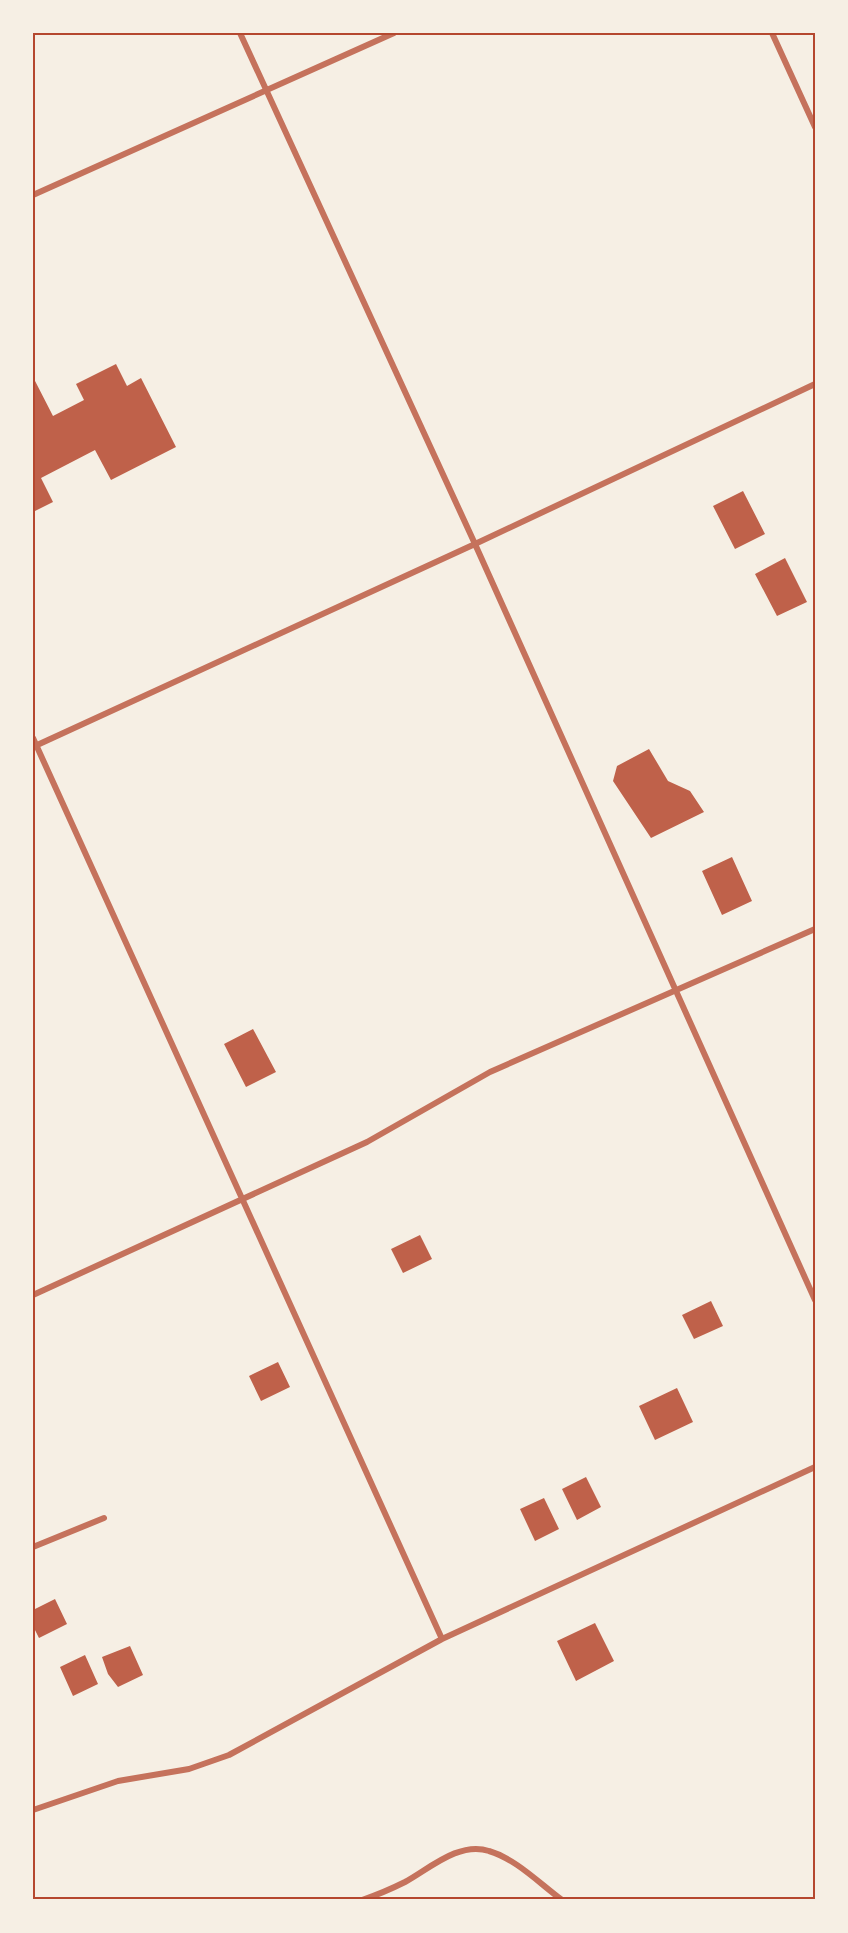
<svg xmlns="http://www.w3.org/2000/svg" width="848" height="1933" viewBox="0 0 848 1933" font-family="Poppins,sans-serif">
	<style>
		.building { fill: #bf614a }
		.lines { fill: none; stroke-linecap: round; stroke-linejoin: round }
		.minor { stroke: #c5725c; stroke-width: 6 }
		.neatline { fill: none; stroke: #b5482f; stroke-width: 2 }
	</style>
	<rect width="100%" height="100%" fill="#f6efe4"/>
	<path class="building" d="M 116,364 L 127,386 L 141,378 L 176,447 L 111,480 L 95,450 L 41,478 L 53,502 L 33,512 L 33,377 L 53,416 L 84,400 L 76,384 Z
		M 743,491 L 765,534 L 735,549 L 713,506 Z
		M 785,558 L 807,602 L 777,616 L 755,574 Z
		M 649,749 L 668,781 L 690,791 L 704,812 L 651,838 L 613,781 L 617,766 Z
		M 732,857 L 752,901 L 722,915 L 702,871 Z
		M 253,1029 L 276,1072 L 246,1087 L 224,1044 Z
		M 420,1235 L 432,1259 L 403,1273 L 391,1249 Z
		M 711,1301 L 723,1326 L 694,1339 L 682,1315 Z
		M 278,1362 L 290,1387 L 261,1401 L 249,1376 Z
		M 677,1388 L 693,1422 L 655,1440 L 639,1406 Z
		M 586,1477 L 601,1507 L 577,1520 L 562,1489 Z
		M 544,1498 L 559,1529 L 535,1541 L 520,1509 Z
		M 55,1599 L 67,1624 L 39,1638 L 33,1626 L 33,1610 Z
		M 595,1623 L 614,1661 L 576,1681 L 557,1641 Z
		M 130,1646 L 143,1675 L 118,1687 L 108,1674 L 102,1657 Z
		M 85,1655 L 98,1684 L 73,1696 L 60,1667 Z"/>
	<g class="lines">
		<path class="minor" d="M 240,33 L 475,544 L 815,1300
			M 772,33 L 815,127
			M 33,195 L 394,33
			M 33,738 L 442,1639
			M 35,746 L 475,544 L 815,384
			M 33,1295 L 367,1142 L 490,1072 L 815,929
			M 33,1547 L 104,1518
			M 33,1810 L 118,1781 L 189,1769 L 229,1755 L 442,1639 L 815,1467
			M 362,1900 C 377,1895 391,1889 405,1882 C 429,1869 459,1841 489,1851 C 516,1859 539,1883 562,1900"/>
	</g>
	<rect width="848" height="1933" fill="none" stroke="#f6efe4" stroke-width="69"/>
	<rect x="34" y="34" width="780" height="1864" class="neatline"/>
</svg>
